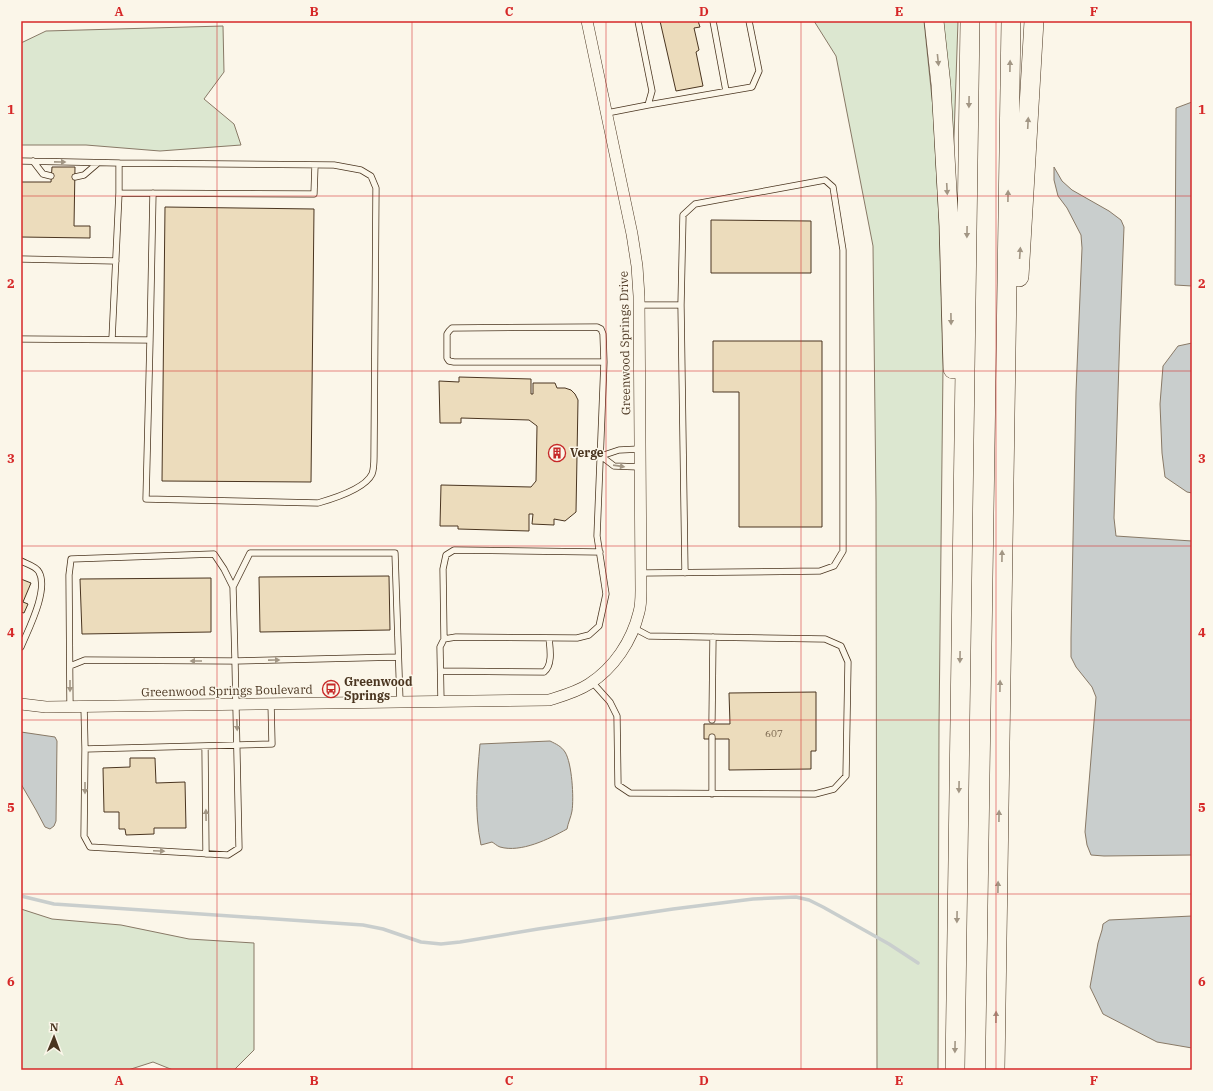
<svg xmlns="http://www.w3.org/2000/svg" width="1213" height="1091" viewBox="0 0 1213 1091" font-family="'IBM Plex Serif',serif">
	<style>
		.green { fill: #dce7d0; stroke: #887966 }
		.water { fill: #c9cecd; stroke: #887966 }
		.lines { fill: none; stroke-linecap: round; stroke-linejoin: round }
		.stream { stroke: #c9cecd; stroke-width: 3.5 }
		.building { fill: #ecdcbc; stroke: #4a3520 }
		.service-casing { stroke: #4a3520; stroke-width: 7 }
		.minor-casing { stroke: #4a3520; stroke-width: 12 }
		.motorway-casing { stroke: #4a3520; stroke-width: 20 }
		.service { stroke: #fbf6e9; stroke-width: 5.5 }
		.minor { stroke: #fbf6e9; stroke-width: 11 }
		.motorway { stroke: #fbf6e9; stroke-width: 19 }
		.oneway { fill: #a29684 }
		.grid { fill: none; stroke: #d62828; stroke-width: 1; stroke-opacity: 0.55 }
		.labels { text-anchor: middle; stroke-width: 3; stroke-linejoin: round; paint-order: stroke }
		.number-label { font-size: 10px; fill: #725f47 }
		.street-label { font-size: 12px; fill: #4a3520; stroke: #fbf6e9 }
		.poi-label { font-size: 12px; font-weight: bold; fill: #4a3520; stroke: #fbf6e9; text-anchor: start }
		.neatline { fill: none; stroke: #d62828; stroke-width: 1.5 }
		.grid-label { font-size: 13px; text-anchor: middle; font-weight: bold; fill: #d62828 }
	</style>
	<rect width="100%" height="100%" fill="#fbf6e9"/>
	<path class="green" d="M 814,21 L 924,21 L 933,108 L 939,219 L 943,367 L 939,726 L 938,1070 L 877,1070 L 876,502 L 873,246 L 836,56 Z
		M 942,21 L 958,21 L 953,166 Z
		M 223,26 L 224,72 L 204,99 L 234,124 L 241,145 L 160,151 L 86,145 L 21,145 L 21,43 L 46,31 Z
		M 21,909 L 52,919 L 121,925 L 189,939 L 254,943 L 254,1050 L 234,1070 L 173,1070 L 153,1062 L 128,1070 L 21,1070 Z"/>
	<path class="water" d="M 1192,102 L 1192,286 L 1175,285 L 1176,108 Z
		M 1054,167 L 1062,181 L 1072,190 L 1109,211 L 1121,220 L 1124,227 L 1120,330 L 1114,518 L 1116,536 L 1192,541 L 1192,855 L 1104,856 L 1091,855 L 1087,845 L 1085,832 L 1096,697 L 1092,687 L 1076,667 L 1071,657 L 1071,638 L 1076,392 L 1082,248 L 1081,235 L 1067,208 L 1058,196 L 1054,180 Z
		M 1192,343 L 1192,493 L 1187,492 L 1165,477 L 1162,453 L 1160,404 L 1163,366 L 1178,346 Z
		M 21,732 L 55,737 L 57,741 L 56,821 L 54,826 L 50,829 L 45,827 L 36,810 L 21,784 Z
		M 550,741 C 556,744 561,746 565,752 C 572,763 574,798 572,811 C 571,817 568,823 567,829 C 549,839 521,853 500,847 C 497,846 494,843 492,842 L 481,845 C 474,812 477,777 480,744 Z
		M 1192,916 L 1192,1048 L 1157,1042 L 1103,1014 L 1090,987 L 1098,943 L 1102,930 L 1103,924 L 1109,920 Z"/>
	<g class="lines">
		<path class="stream" d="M 21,896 L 54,904 L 363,925 L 383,929 L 421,942 L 441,944 L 460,942 L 538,929 L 673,909 L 753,899 L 796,897 L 809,900 L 823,907 L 889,944 L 918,963"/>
	</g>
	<path class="building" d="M 660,21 L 698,21 L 700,27 L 694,28 L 699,50 L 696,52 L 703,86 L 676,91 Z
		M 52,167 L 75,167 L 74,226 L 90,226 L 90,238 L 21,237 L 21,182 L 51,182 Z
		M 165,207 L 314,209 L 311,482 L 162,481 Z
		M 711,220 L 811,221 L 811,273 L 711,273 Z
		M 713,341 L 822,341 L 822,527 L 739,527 L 739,392 L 713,392 Z
		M 459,377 L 531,379 L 531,394 L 533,394 L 533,383 L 555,383 L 557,388 L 565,388 L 571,390 L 575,394 L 578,400 L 576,512 L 565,521 L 554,519 L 554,525 L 532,524 L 533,514 L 529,514 L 529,531 L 458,529 L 458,526 L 440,526 L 441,485 L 531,487 L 536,481 L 537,426 L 529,420 L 461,418 L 461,423 L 440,423 L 439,381 L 459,382 Z
		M 389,576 L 390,630 L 260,632 L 259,577 Z
		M 211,578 L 211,632 L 82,634 L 80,579 Z
		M 21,579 L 31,583 L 23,602 L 28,604 L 24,613 L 21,612 Z
		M 816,692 L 816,751 L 811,751 L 811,769 L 729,770 L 729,739 L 704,739 L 704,724 L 730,724 L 729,693 Z
		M 130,758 L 155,758 L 156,783 L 185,782 L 186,828 L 154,828 L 154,834 L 126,835 L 125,829 L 119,829 L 119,812 L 104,812 L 103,768 L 130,767 Z"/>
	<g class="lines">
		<g class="service-casing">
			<path id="service" d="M 713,21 L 726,91
				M 648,105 L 752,87 L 759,71 L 749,21
				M 607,113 L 648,105 L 652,91 L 638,21
				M 21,161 L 119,163
				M 33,161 L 43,174 L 51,176
				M 75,177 L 84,175 L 98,163
				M 119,193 L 314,194 L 315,165
				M 21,259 L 116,261
				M 639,305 L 681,305 L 683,215 L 695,204 L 825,180 L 833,187 L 843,250 L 843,551 L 834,566 L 820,571 L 641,573
				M 681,305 L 685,573
				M 21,339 L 150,340 L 146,499 L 318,503 C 332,499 365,489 372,474 C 374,469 374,461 374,456 L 376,188 L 371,176 L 361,170 L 334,165 L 119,163 L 119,193 L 112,339
				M 150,340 L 153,193
				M 601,456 L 614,466 L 640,467
				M 601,456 L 619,450 L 640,449
				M 21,561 C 27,564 36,566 39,572 C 49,590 28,630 21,647
				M 233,587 L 250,553 L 395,553 L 400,702
				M 444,639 L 443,569 L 446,555 L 454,550 L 600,552
				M 70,666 L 85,660 L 235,661 L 398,657
				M 441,671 L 544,672 C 553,665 550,648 549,638
				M 592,682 L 610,702 L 617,716 L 618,785 L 630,793 L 815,794 L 834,789 L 846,776 L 848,662 L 841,646 L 825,639 L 649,636 L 634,628
				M 441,701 L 440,647 L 444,639 L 456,637 L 577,638 L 589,635 L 599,626 L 606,594 L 597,536 L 604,362 L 603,334 L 601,329 L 597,327 L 452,328 L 449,331 L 447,334 L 447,358 L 449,361 L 454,362 L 604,362
				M 84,706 L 85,749 L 272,744 L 271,703
				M 70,707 L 69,575 L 71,559 L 214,554 L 224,569 L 233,587 L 235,661 L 239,848 L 228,855 L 90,847 L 84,836 L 85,749
				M 712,720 L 713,637
				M 205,747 L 206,854
				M 712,794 L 712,737"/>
		</g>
		<g class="minor-casing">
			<path id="minor" d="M 21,704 L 46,707 L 549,700 C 562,696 577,692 589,684 C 614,668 632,641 639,612 C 641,605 641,597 641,590 L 639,296 L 637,266 L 632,234 L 587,21"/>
		</g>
		<g class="motorway-casing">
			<path id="motorway" d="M 934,21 L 941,85 L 949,226 L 953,369
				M 1019,277 L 1034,21
				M 955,1070 L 970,21
				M 995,1070 L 1011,21"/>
		</g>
		<use href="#service" class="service"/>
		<use href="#minor" class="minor"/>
		<use href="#motorway" class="motorway"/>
	</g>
	<defs><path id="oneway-solid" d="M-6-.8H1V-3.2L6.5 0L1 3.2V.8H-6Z"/></defs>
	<g class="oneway">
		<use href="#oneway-solid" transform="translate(938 60) rotate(84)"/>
		<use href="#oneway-solid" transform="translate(1010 66) rotate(-89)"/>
		<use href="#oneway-solid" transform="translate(969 102) rotate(91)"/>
		<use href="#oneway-solid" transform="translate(1028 123) rotate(-87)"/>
		<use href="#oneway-solid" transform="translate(60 162) rotate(1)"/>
		<use href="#oneway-solid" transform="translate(947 189) rotate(87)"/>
		<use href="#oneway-solid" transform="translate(1008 196) rotate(-89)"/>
		<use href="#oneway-solid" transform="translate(967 232) rotate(91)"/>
		<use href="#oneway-solid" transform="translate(1020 253) rotate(-86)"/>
		<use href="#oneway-solid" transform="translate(951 319) rotate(89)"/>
		<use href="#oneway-solid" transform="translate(619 466) rotate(8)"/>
		<use href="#oneway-solid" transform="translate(1002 556) rotate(-89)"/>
		<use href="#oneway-solid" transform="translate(960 657) rotate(91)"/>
		<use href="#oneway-solid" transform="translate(274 660) rotate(-1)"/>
		<use href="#oneway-solid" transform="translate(196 661) rotate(-180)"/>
		<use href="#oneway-solid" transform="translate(70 686) rotate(90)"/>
		<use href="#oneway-solid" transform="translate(1000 686) rotate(-89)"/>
		<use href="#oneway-solid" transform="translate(237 725) rotate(88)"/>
		<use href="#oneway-solid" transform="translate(959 787) rotate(91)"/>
		<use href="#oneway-solid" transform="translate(85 788) rotate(90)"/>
		<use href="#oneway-solid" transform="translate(206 815) rotate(-91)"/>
		<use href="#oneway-solid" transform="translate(999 816) rotate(-89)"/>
		<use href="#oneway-solid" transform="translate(159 851) rotate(3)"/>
		<use href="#oneway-solid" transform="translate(998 887) rotate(-89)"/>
		<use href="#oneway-solid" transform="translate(957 917) rotate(91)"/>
		<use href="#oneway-solid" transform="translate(996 1017) rotate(-89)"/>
		<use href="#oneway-solid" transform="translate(955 1047) rotate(91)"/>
	</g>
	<path class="grid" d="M 217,21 L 217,1070M 412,21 L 412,1070M 606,21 L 606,1070M 801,21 L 801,1070M 996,21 L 996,1070M 21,196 L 1192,196M 21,371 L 1192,371M 21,546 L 1192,546M 21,720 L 1192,720M 21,894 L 1192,894"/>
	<defs>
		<g id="building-ring" transform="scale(0.9)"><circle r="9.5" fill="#fbf6e9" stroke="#c62828" stroke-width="1.5"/><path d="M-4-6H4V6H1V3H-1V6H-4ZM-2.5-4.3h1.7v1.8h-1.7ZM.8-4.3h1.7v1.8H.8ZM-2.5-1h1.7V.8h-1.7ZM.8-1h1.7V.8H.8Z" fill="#c62828"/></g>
		<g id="bus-ring" transform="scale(0.9)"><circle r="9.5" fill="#fbf6e9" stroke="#c62828" stroke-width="1.5"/><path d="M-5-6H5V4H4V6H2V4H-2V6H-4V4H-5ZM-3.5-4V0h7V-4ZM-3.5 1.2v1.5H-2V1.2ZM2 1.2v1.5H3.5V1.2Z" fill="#c62828"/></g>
	</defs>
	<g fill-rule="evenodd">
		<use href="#building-ring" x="557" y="453"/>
		<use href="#bus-ring" x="331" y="689"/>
	</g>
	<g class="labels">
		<g class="number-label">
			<text x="774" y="737">607</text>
		</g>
		<g class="street-label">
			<text transform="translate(625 343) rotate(-91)" y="4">Greenwood Springs Drive</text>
			<text transform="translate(227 691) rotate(-1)" y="4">Greenwood Springs Boulevard</text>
		</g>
		<g class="poi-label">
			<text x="570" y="457">Verge</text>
			<text x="344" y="686">Greenwood<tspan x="344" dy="14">Springs</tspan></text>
		</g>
	</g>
	<rect width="1213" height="1091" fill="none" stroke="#fbf6e9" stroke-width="44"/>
	<g transform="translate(54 1037) rotate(1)" stroke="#fbf6e9" stroke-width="3" paint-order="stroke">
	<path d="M0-3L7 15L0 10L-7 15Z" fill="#4a3520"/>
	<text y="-6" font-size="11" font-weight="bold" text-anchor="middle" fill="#4a3520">N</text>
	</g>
	<rect x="22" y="22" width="1169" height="1047" class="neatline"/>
	<g class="grid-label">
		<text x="119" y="16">A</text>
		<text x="314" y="16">B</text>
		<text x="509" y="16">C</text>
		<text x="704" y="16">D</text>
		<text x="899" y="16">E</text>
		<text x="1094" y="16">F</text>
		<text x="11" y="114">1</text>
		<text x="1202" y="114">1</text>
		<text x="11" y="288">2</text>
		<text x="1202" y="288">2</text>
		<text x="11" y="463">3</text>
		<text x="1202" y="463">3</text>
		<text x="11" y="637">4</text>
		<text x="1202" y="637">4</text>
		<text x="11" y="812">5</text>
		<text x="1202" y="812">5</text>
		<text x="11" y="986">6</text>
		<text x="1202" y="986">6</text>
		<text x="119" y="1085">A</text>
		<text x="314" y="1085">B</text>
		<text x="509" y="1085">C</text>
		<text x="704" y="1085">D</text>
		<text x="899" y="1085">E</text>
		<text x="1094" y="1085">F</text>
	</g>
</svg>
